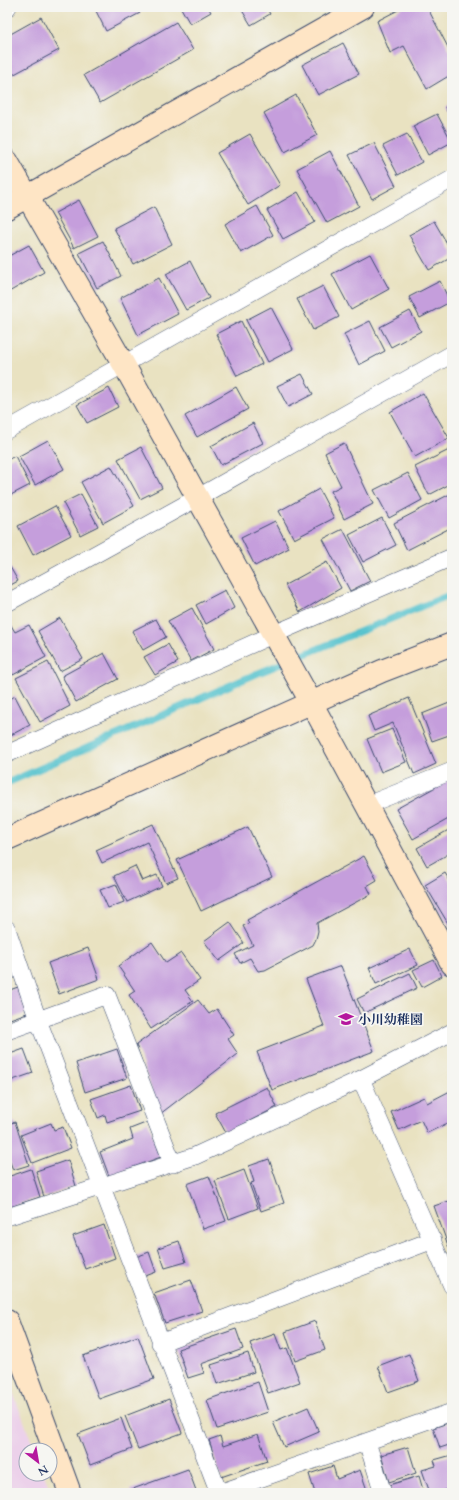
<svg xmlns="http://www.w3.org/2000/svg" width="459" height="1500" viewBox="0 0 459 1500" font-family="Cardo,'Noto Serif JP',serif">
	<style>
		.built { fill: #ecd1ea }
		.lines { fill: none; stroke-linecap: round; stroke-linejoin: round }
		.stream { stroke: #55c2cd; stroke-width: 7 }
		.building { fill: #c59edc }
		.street-casing { stroke: #3a4a6d; stroke-width: 18 }
		.secondary-casing { stroke: #3a4a6d; stroke-width: 24 }
		.street { stroke: #fff; stroke-width: 17 }
		.secondary { stroke: #fee5c5; stroke-width: 22 }
		.labels { text-anchor: middle; stroke-width: 3.5; stroke-linejoin: round; paint-order: stroke }
		.poi-label { font-size: 13px; font-weight: bold; fill: #1b2f5e; stroke: #f6f6f2; text-anchor: start }
	</style>
	<rect width="100%" height="100%" fill="#f6f6f2"/>
	<filter id="ink" filterUnits="userSpaceOnUse"><feTurbulence type="fractalNoise" baseFrequency=".025" numOctaves="2"/><feDisplacementMap in="SourceGraphic" scale="8" xChannelSelector="R" yChannelSelector="G"/><feConvolveMatrix kernelMatrix="1 2 1 2 8 2 1 2 1" color-interpolation-filters="sRGB"/></filter>
	<filter id="wash" filterUnits="userSpaceOnUse"><feTurbulence type="fractalNoise" baseFrequency=".012" numOctaves="4" result="noise"/><feDisplacementMap in="SourceGraphic" scale="16" xChannelSelector="R" yChannelSelector="G"/><feGaussianBlur stdDeviation="0.9" result="paint"/><feColorMatrix in="noise" values="0 0 0 0 0 0 0 0 0 0 0 0 0 0 0 0 0 1.4 0 .05"/><feComposite in="paint" operator="in"/></filter>
	<g filter="url(#wash)">
		<rect width="100%" height="100%" fill="#e9e2c1"/>
		<path class="built" d="M 7,1377 L 35,1450 L 26,1450 L 26,1474 L 44,1474 L 51,1493 L 7,1493 Z"/>
		<g class="lines">
			<path class="stream" d="M 7,783 L 256,674 L 452,594"/>
		</g>
		<g id="blocks">
			<path class="building" d="M 94,7 L 137,7 L 140,13 L 106,31 Z
				M 184,7 L 208,7 L 211,12 L 190,24 L 181,8 Z
				M 240,7 L 266,7 L 270,14 L 251,25 Z
				M 404,7 L 427,7 L 452,55 L 452,74 L 427,89 L 404,46 L 390,53 L 377,21 Z
				M 41,17 L 59,50 L 7,78 L 7,36 Z
				M 176,22 L 193,50 L 100,103 L 84,75 Z
				M 343,43 L 359,74 L 318,95 L 302,65 Z
				M 296,95 L 317,135 L 285,152 L 264,113 Z
				M 452,103 L 452,122 L 445,107 Z
				M 437,114 L 452,142 L 428,155 L 413,126 Z
				M 250,134 L 280,185 L 248,205 L 217,153 Z
				M 407,134 L 422,162 L 398,175 L 383,146 Z
				M 374,143 L 396,186 L 372,199 L 349,155 Z
				M 330,151 L 359,206 L 327,223 L 297,169 Z
				M 298,192 L 315,222 L 283,239 L 267,210 Z
				M 79,200 L 98,236 L 74,248 L 55,213 Z
				M 257,206 L 273,235 L 241,253 L 225,224 Z
				M 154,207 L 172,244 L 133,264 L 114,228 Z
				M 434,221 L 452,252 L 452,257 L 429,270 L 409,235 Z
				M 103,241 L 121,276 L 97,288 L 79,253 Z
				M 29,245 L 44,272 L 7,293 L 7,257 Z
				M 370,254 L 389,289 L 351,310 L 332,274 Z
				M 190,261 L 209,298 L 186,310 L 166,274 Z
				M 159,278 L 178,314 L 138,335 L 120,298 Z
				M 440,281 L 450,302 L 420,318 L 409,297 Z
				M 323,286 L 339,317 L 313,330 L 297,299 Z
				M 271,307 L 293,349 L 268,362 L 246,320 Z
				M 410,311 L 421,331 L 391,347 L 380,327 Z
				M 241,321 L 262,364 L 237,376 L 216,334 Z
				M 370,321 L 385,351 L 359,365 L 344,334 Z
				M 302,374 L 313,394 L 288,407 L 277,386 Z
				M 236,387 L 248,409 L 197,437 L 185,416 Z
				M 109,388 L 118,407 L 87,423 L 77,405 Z
				M 423,393 L 449,438 L 415,457 L 390,412 Z
				M 253,423 L 263,443 L 221,465 L 211,446 Z
				M 48,440 L 64,469 L 35,485 L 19,456 Z
				M 344,443 L 373,504 L 344,519 L 331,491 L 341,486 L 325,453 Z
				M 141,447 L 162,488 L 140,499 L 118,459 Z
				M 449,450 L 452,457 L 452,483 L 429,495 L 415,467 Z
				M 15,456 L 30,485 L 7,497 L 7,460 Z
				M 111,466 L 134,506 L 103,523 L 81,482 Z
				M 408,473 L 422,500 L 389,518 L 374,490 Z
				M 319,489 L 334,518 L 294,539 L 279,511 Z
				M 452,493 L 452,527 L 407,550 L 394,523 Z
				M 81,494 L 98,526 L 80,535 L 63,503 Z
				M 55,506 L 71,535 L 33,555 L 18,526 Z
				M 382,518 L 396,545 L 363,562 L 349,535 Z
				M 275,521 L 289,548 L 255,566 L 241,538 Z
				M 343,529 L 370,581 L 350,591 L 323,539 Z
				M 327,562 L 341,588 L 300,612 L 285,585 Z
				M 10,567 L 18,581 L 7,587 L 7,568 Z
				M 225,590 L 234,608 L 206,624 L 196,605 Z
				M 192,608 L 214,649 L 191,661 L 168,621 Z
				M 60,618 L 83,659 L 60,671 L 38,631 Z
				M 156,619 L 166,637 L 143,650 L 132,631 Z
				M 9,622 L 15,632 L 29,625 L 46,657 L 13,675 L 7,663 L 7,623 Z
				M 168,644 L 178,662 L 155,675 L 144,657 Z
				M 104,653 L 118,679 L 76,702 L 62,676 Z
				M 48,662 L 70,706 L 40,722 L 16,678 Z
				M 15,696 L 30,725 L 7,737 L 7,701 Z
				M 409,698 L 436,764 L 414,774 L 393,723 L 374,731 L 368,716 Z
				M 452,702 L 452,734 L 432,741 L 422,714 Z
				M 392,729 L 406,762 L 381,772 L 367,739 Z
				M 452,778 L 452,817 L 413,839 L 396,809 Z
				M 153,824 L 178,878 L 166,883 L 147,842 L 102,863 L 96,850 Z
				M 248,827 L 272,877 L 201,911 L 177,860 Z
				M 452,828 L 452,852 L 427,866 L 417,848 Z
				M 364,856 L 377,880 L 367,886 L 371,894 L 317,923 L 318,931 L 316,939 L 313,945 L 265,970 L 258,971 L 250,958 L 240,963 L 235,954 L 253,945 L 243,926 L 249,923 L 247,920 Z
				M 135,866 L 142,881 L 157,875 L 162,886 L 127,902 L 114,876 Z
				M 445,873 L 452,884 L 452,930 L 425,885 Z
				M 116,884 L 124,902 L 108,908 L 100,890 Z
				M 230,922 L 244,943 L 219,961 L 204,941 Z
				M 152,942 L 166,963 L 181,953 L 200,980 L 185,990 L 193,1001 L 151,1029 L 129,995 L 135,991 L 118,966 Z
				M 88,948 L 99,979 L 59,994 L 48,963 Z
				M 410,949 L 418,965 L 376,984 L 369,968 Z
				M 434,960 L 442,976 L 422,987 L 413,970 Z
				M 341,966 L 374,1051 L 272,1090 L 257,1052 L 324,1026 L 306,979 Z
				M 410,973 L 417,988 L 364,1013 L 357,999 Z
				M 18,987 L 27,1013 L 7,1020 L 7,991 Z
				M 198,1000 L 209,1014 L 217,1009 L 234,1035 L 228,1039 L 238,1054 L 160,1114 L 136,1045 Z
				M 24,1049 L 33,1073 L 7,1082 L 7,1055 Z
				M 117,1049 L 127,1078 L 85,1092 L 76,1063 Z
				M 131,1085 L 140,1111 L 107,1122 L 105,1115 L 98,1118 L 91,1099 Z
				M 267,1087 L 277,1107 L 226,1133 L 215,1113 Z
				M 452,1090 L 452,1121 L 427,1133 L 421,1120 L 399,1130 L 391,1112 L 424,1097 L 427,1103 Z
				M 15,1122 L 29,1165 L 13,1170 L 7,1154 L 7,1124 Z
				M 148,1122 L 161,1157 L 109,1176 L 100,1152 L 133,1139 L 130,1129 Z
				M 51,1123 L 54,1130 L 63,1127 L 71,1148 L 32,1163 L 21,1135 Z
				M 269,1159 L 284,1203 L 261,1211 L 251,1183 L 254,1182 L 249,1166 Z
				M 68,1160 L 76,1186 L 44,1197 L 36,1171 Z
				M 31,1169 L 40,1197 L 7,1208 L 7,1177 Z
				M 244,1170 L 258,1208 L 229,1219 L 215,1181 Z
				M 209,1176 L 226,1221 L 203,1229 L 187,1184 Z
				M 452,1200 L 452,1247 L 449,1248 L 434,1206 Z
				M 104,1225 L 115,1258 L 85,1269 L 73,1236 Z
				M 179,1241 L 186,1262 L 165,1268 L 158,1248 Z
				M 149,1252 L 156,1272 L 143,1277 L 136,1257 Z
				M 191,1280 L 202,1311 L 165,1323 L 154,1293 Z
				M 315,1321 L 325,1350 L 295,1361 L 285,1332 Z
				M 236,1329 L 243,1349 L 201,1364 L 204,1373 L 188,1378 L 178,1349 Z
				M 275,1334 L 281,1350 L 287,1348 L 300,1382 L 268,1393 L 250,1343 Z
				M 138,1336 L 154,1379 L 99,1399 L 83,1356 Z
				M 248,1353 L 254,1372 L 217,1384 L 211,1365 Z
				M 409,1354 L 419,1381 L 388,1392 L 378,1366 Z
				M 258,1382 L 268,1412 L 217,1429 L 207,1400 Z
				M 169,1399 L 182,1433 L 138,1449 L 125,1416 Z
				M 308,1407 L 319,1432 L 284,1447 L 273,1422 Z
				M 121,1418 L 132,1449 L 90,1465 L 78,1434 Z
				M 451,1422 L 452,1444 L 440,1448 L 433,1428 Z
				M 258,1434 L 267,1461 L 221,1477 L 209,1440 L 220,1436 L 223,1446 Z
				M 408,1447 L 416,1473 L 389,1482 L 381,1455 Z
				M 452,1455 L 452,1488 L 435,1493 L 430,1493 L 422,1470 L 436,1466 L 434,1460 Z
				M 333,1466 L 337,1479 L 360,1470 L 368,1493 L 315,1493 L 309,1474 Z
				M 188,1469 L 197,1493 L 131,1493 L 130,1490 Z
				M 419,1476 L 424,1493 L 392,1493 L 389,1485 Z"/>
		</g>
	</g>
	<g filter="url(#ink)">
		<use href="#blocks" fill-opacity="0" stroke="#3a4a6d" stroke-width="1"/>
		<g class="lines">
			<g class="street-casing">
				<path id="street" d="M 7,8 L 8,7
					M 7,430 L 452,179
					M 7,603 L 197,498 L 452,354
					M 7,754 L 272,635 L 452,557
					M 367,805 L 452,771
					M 7,929 L 38,1020 L 107,995 L 173,1164
					M 7,1031 L 38,1020 L 219,1493 L 452,1412
					M 361,1079 L 452,1286
					M 7,1217 L 195,1156 L 361,1079 L 452,1032
					M 160,1343 L 433,1240
					M 367,1442 L 383,1493"/>
			</g>
			<g class="secondary-casing">
				<path id="secondary" d="M 7,161 L 124,365 L 312,704 L 452,964
					M 7,208 L 363,7
					M 7,839 L 382,671 L 452,644
					M 7,1321 L 70,1493"/>
			</g>
			<use href="#street" class="street"/>
			<use href="#secondary" class="secondary"/>
		</g>
	</g>
	<defs>
		<g id="school-bare" transform="scale(1.2)"><path d="M0-5L7-2L0 1L-7-2ZM-4 1L0 2.5L4 1V4Q0 6-4 4Z" fill="#b5179e" stroke="#f6f6f2" stroke-width="2.5" paint-order="stroke"/></g>
	</defs>
	<g fill-rule="evenodd">
		<use href="#school-bare" x="346" y="1019"/>
	</g>
	<g class="labels">
		<g class="poi-label">
			<text x="358" y="1024">小川幼稚園</text>
		</g>
	</g>
	<rect width="459" height="1500" fill="none" stroke="#f6f6f2" stroke-width="24"/>
	<g transform="translate(38 1462) rotate(149)"><circle r="19" fill="#f6f6f2" stroke="#9ea6b7"/>
	<path d="M0-3L7 15L0 10L-7 15Z" fill="#b5179e"/>
	<text y="-6" font-size="11" font-weight="bold" text-anchor="middle" fill="#1b2f5e">N</text>
	</g>
</svg>
